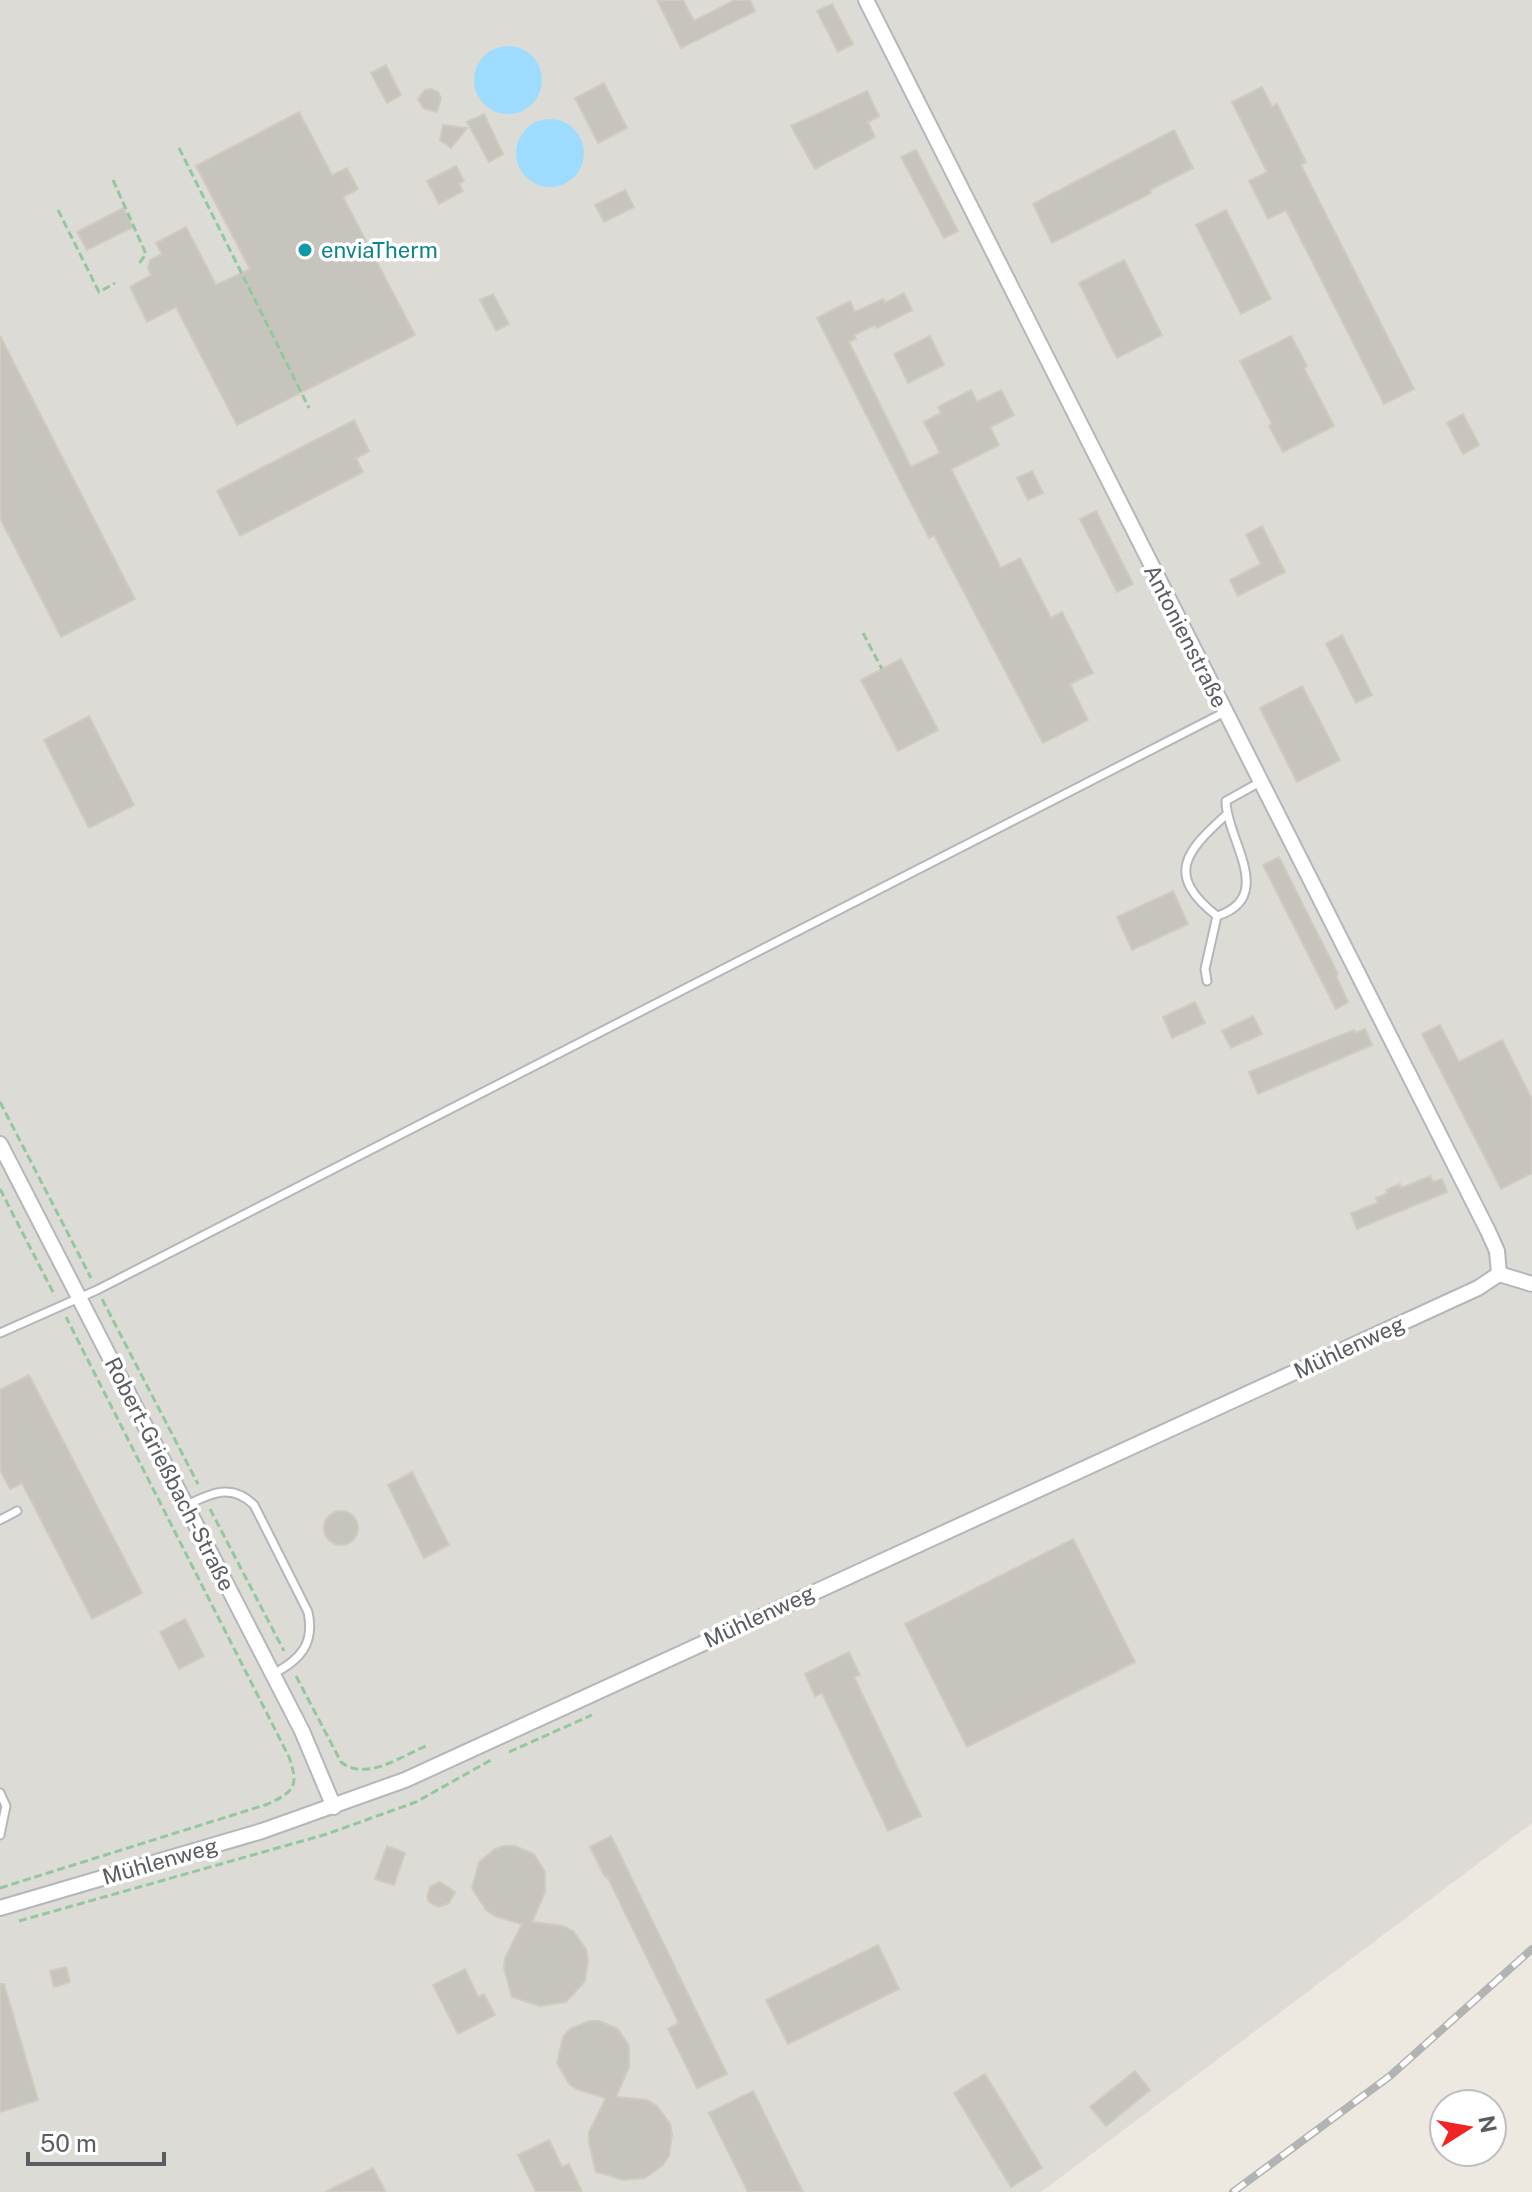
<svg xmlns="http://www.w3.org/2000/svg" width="1532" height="2192" viewBox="0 0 1532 2192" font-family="'Public Sans',sans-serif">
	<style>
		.industrial { fill: #dddbd5 }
		.water { fill: #9ddcff }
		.building { fill: #c7c3bd; stroke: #d1cabe; stroke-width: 2 }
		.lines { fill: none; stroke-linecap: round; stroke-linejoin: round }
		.service-casing { stroke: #b3b7bc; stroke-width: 11 }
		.minor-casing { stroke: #b3b7bc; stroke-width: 18 }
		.path { stroke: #93c79e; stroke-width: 3; stroke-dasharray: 8 4; stroke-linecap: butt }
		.service { stroke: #fff; stroke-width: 7 }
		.minor { stroke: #fff; stroke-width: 14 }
		.rail-casing { stroke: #b2b3b3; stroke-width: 8 }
		.rail { stroke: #fff; stroke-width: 5; stroke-dasharray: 15; stroke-linecap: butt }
		.culture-dot { fill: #0f9aa8; stroke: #fff; stroke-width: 3 }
		.labels { text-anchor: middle; stroke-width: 7; stroke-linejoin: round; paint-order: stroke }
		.culture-label { font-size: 22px; fill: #0d838f; stroke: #fff; text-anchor: start }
		.street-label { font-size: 22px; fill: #595d62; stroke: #fff }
	</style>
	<rect width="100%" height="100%" fill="#ede9e0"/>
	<path class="industrial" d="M 0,0 L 1532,0 L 1532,1823 L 1041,2192 L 0,2192 Z"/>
	<path class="water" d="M474 80a34 34 0 1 1 68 0a34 34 0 1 1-68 0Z
		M516 153a34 34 0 1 1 68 0a34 34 0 1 1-68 0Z"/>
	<path class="building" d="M 657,0 L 683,0 L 694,21 L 735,0 L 750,0 L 755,11 L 681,48 Z
		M 832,4 L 853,44 L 838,52 L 817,11 Z
		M 386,65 L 401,95 L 387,103 L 371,73 Z
		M 604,83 L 627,128 L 598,143 L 575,98 Z
		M 1262,87 L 1272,107 L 1277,104 L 1306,162 L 1301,165 L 1414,389 L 1384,404 L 1286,210 L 1268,219 L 1249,181 L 1267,172 L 1232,102 Z
		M 431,89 L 438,92 L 441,98 L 437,112 L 423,108 L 418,99 L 425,90 Z
		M 867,91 L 879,116 L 868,122 L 875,137 L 815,169 L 791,126 Z
		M 299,112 L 332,175 L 347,168 L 358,189 L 343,197 L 415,335 L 237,425 L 176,307 L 147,322 L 130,287 L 151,275 L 148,268 L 150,260 L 162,254 L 156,243 L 186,227 L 216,285 L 250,269 L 196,166 Z
		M 484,114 L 503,154 L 489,162 L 467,122 Z
		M 443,125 L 467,128 L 451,148 L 440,140 Z
		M 1174,130 L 1193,168 L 1150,190 L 1151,193 L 1052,243 L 1033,204 Z
		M 916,150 L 958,231 L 944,238 L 901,157 Z
		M 456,166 L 464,181 L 459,184 L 463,191 L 439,204 L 427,181 Z
		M 625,190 L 634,207 L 604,222 L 595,205 Z
		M 123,208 L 133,227 L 87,250 L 77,232 Z
		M 1226,210 L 1271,299 L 1241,314 L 1196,225 Z
		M 1124,260 L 1162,335 L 1117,358 L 1079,283 Z
		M 904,293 L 912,310 L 877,328 L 875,325 L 854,335 L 856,339 L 849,342 L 911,467 L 940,453 L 924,422 L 941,413 L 938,407 L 971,390 L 977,402 L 1001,390 L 1014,415 L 990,427 L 999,445 L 951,469 L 1001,568 L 1020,558 L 1051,618 L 1062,612 L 1093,673 L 1070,684 L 1088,720 L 1043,743 L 934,535 L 929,538 L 817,318 L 850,301 L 855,312 L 883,299 L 885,303 Z
		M 493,294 L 509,324 L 496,331 L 480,300 Z
		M 0,336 L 135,599 L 61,637 L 0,518 Z
		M 930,336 L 944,365 L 908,383 L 894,354 Z
		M 1291,336 L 1307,366 L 1304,368 L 1334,426 L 1283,452 L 1269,426 L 1272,424 L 1240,361 Z
		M 1463,414 L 1479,445 L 1463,454 L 1447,423 Z
		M 354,420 L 369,451 L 356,458 L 363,472 L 240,536 L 217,491 Z
		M 1032,471 L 1043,493 L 1028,500 L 1017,478 Z
		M 1096,511 L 1133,584 L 1117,592 L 1080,519 Z
		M 1262,526 L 1285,572 L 1238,596 L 1230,580 L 1261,564 L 1246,535 Z
		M 1342,635 L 1372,695 L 1356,703 L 1326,644 Z
		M 901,659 L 938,730 L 898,751 L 861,680 Z
		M 1302,686 L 1340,760 L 1297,782 L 1260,708 Z
		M 89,716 L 134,805 L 89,828 L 44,740 Z
		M 1279,857 L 1338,974 L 1336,976 L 1348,1002 L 1336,1009 L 1263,865 Z
		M 1173,891 L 1188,924 L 1132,950 L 1117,917 Z
		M 1195,1002 L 1205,1023 L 1172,1038 L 1163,1017 Z
		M 1253,1016 L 1262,1034 L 1231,1048 L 1222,1031 Z
		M 1440,1025 L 1459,1062 L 1502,1040 L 1532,1099 L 1532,1173 L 1501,1189 L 1422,1034 Z
		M 1365,1029 L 1372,1045 L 1258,1094 L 1249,1072 L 1354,1030 L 1355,1033 Z
		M 1430,1176 L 1433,1182 L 1442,1179 L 1447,1192 L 1357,1229 L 1351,1213 L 1378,1203 L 1376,1198 L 1388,1193 L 1386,1190 L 1400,1184 L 1401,1188 Z
		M 29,1375 L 142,1593 L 92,1619 L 22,1483 L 10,1489 L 0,1470 L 0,1390 Z
		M 412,1472 L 449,1545 L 424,1558 L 388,1485 Z
		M324 1528a17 17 0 1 1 34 0a17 17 0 1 1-34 0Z
		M 1073,1539 L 1135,1662 L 967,1747 L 905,1624 Z
		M 185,1619 L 204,1656 L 179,1669 L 160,1632 Z
		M 849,1652 L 860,1675 L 854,1677 L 921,1816 L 888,1831 L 822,1693 L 815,1696 L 805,1674 Z
		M 611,1836 L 727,2074 L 697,2088 L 668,2029 L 679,2023 L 607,1876 L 605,1877 L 590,1847 Z
		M 387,1846 L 405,1853 L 394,1885 L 375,1879 Z
		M 504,1846 L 515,1846 L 534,1854 L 545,1872 L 545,1892 L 532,1922 L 563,1926 L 573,1931 L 586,1949 L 588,1960 L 585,1981 L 566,2002 L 540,2006 L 512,1997 L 504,1968 L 505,1958 L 522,1924 L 495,1916 L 486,1910 L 472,1888 L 479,1862 L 495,1849 Z
		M 440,1882 L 455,1892 L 449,1903 L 439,1907 L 429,1902 L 427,1897 L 430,1887 Z
		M 878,1945 L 899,1989 L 788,2044 L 766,2000 Z
		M 66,1967 L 70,1982 L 54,1987 L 50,1971 Z
		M 465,1969 L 478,1997 L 484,1994 L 495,2015 L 458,2034 L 433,1985 Z
		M 0,1984 L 4,1984 L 38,2100 L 0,2112 Z
		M 589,2021 L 599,2021 L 618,2029 L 629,2046 L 629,2067 L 616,2097 L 647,2100 L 657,2106 L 670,2124 L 672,2134 L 669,2156 L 663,2165 L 645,2178 L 624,2180 L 596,2172 L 589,2143 L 589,2132 L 606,2098 L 579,2090 L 570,2085 L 557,2063 L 563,2037 L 570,2029 Z
		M 1135,2071 L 1150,2090 L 1106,2126 L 1090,2107 Z
		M 985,2074 L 1042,2168 L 1011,2187 L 954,2093 Z
		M 753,2091 L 803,2192 L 748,2192 L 709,2113 Z
		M 549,2140 L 562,2167 L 569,2164 L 582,2192 L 536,2192 L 518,2155 Z
		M 373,2168 L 386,2192 L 325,2192 Z"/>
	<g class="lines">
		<g class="service-casing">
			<path id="service" d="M 1226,815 C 1185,852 1165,875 1217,916 C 1277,897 1226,839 1226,801 L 1260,782
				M 1207,981 L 1205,969 L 1217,916
				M 0,1333 L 97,1290 L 1225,712
				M 187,1505 C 211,1493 232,1483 254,1505 L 308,1612 C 315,1644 300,1660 273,1674
				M 0,1520 L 17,1511
				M 0,1793 L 6,1806 L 0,1835"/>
		</g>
		<g class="minor-casing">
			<path id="minor" d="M 866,0 L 1488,1231 L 1497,1251 L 1499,1274
				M 0,1144 L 302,1731 L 334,1807
				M 1499,1274 L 1532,1284
				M 0,1908 L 262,1831 L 405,1780 L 1478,1288 L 1499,1274"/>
		</g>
		<path class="path" d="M 179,148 L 309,408
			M 113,180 L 146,254 L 137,266
			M 58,210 L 99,292 L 115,283
			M 863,633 L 882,669
			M 0,1102 L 91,1278
			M 0,1189 L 55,1296
			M 102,1299 L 198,1484
			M 210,1509 L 284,1651
			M 296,1676 L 341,1762 C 365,1782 402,1756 426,1746
			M 509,1752 L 592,1715
			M 0,1888 L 268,1804 C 295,1791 299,1786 289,1757 L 66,1317
			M 19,1921 L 327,1834 L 416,1802 L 491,1760"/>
		<use href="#service" class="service"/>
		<use href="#minor" class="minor"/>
		<g class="rail-casing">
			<path id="rail" d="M 1233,2192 L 1390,2076 L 1532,1949"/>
		</g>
		<use href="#rail" class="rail"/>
	</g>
	<circle class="culture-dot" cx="305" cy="250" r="8"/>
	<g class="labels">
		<g class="culture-label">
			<text x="321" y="258">enviaTherm</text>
		</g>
		<g class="street-label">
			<text transform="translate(1186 636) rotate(63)" y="8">Antonienstraße</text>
			<text transform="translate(1349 1347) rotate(-25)" y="8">Mühlenweg</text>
			<text transform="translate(170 1474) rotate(63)" y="8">Robert-Grießbach-Straße</text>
			<text transform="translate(759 1616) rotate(-25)" y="8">Mühlenweg</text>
			<text transform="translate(160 1861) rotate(-16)" y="8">Mühlenweg</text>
		</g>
	</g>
	<g transform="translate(1468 2128) rotate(79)"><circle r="38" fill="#ffffff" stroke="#bdbec0" stroke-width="2"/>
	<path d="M0-6L14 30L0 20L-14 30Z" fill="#ef2423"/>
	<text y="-12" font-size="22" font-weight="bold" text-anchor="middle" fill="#595d62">N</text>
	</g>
	<path d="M28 2152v12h136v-12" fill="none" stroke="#595d62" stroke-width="4"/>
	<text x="40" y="2152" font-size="24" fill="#595d62" stroke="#ffffff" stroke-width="6" paint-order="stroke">50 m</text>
</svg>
